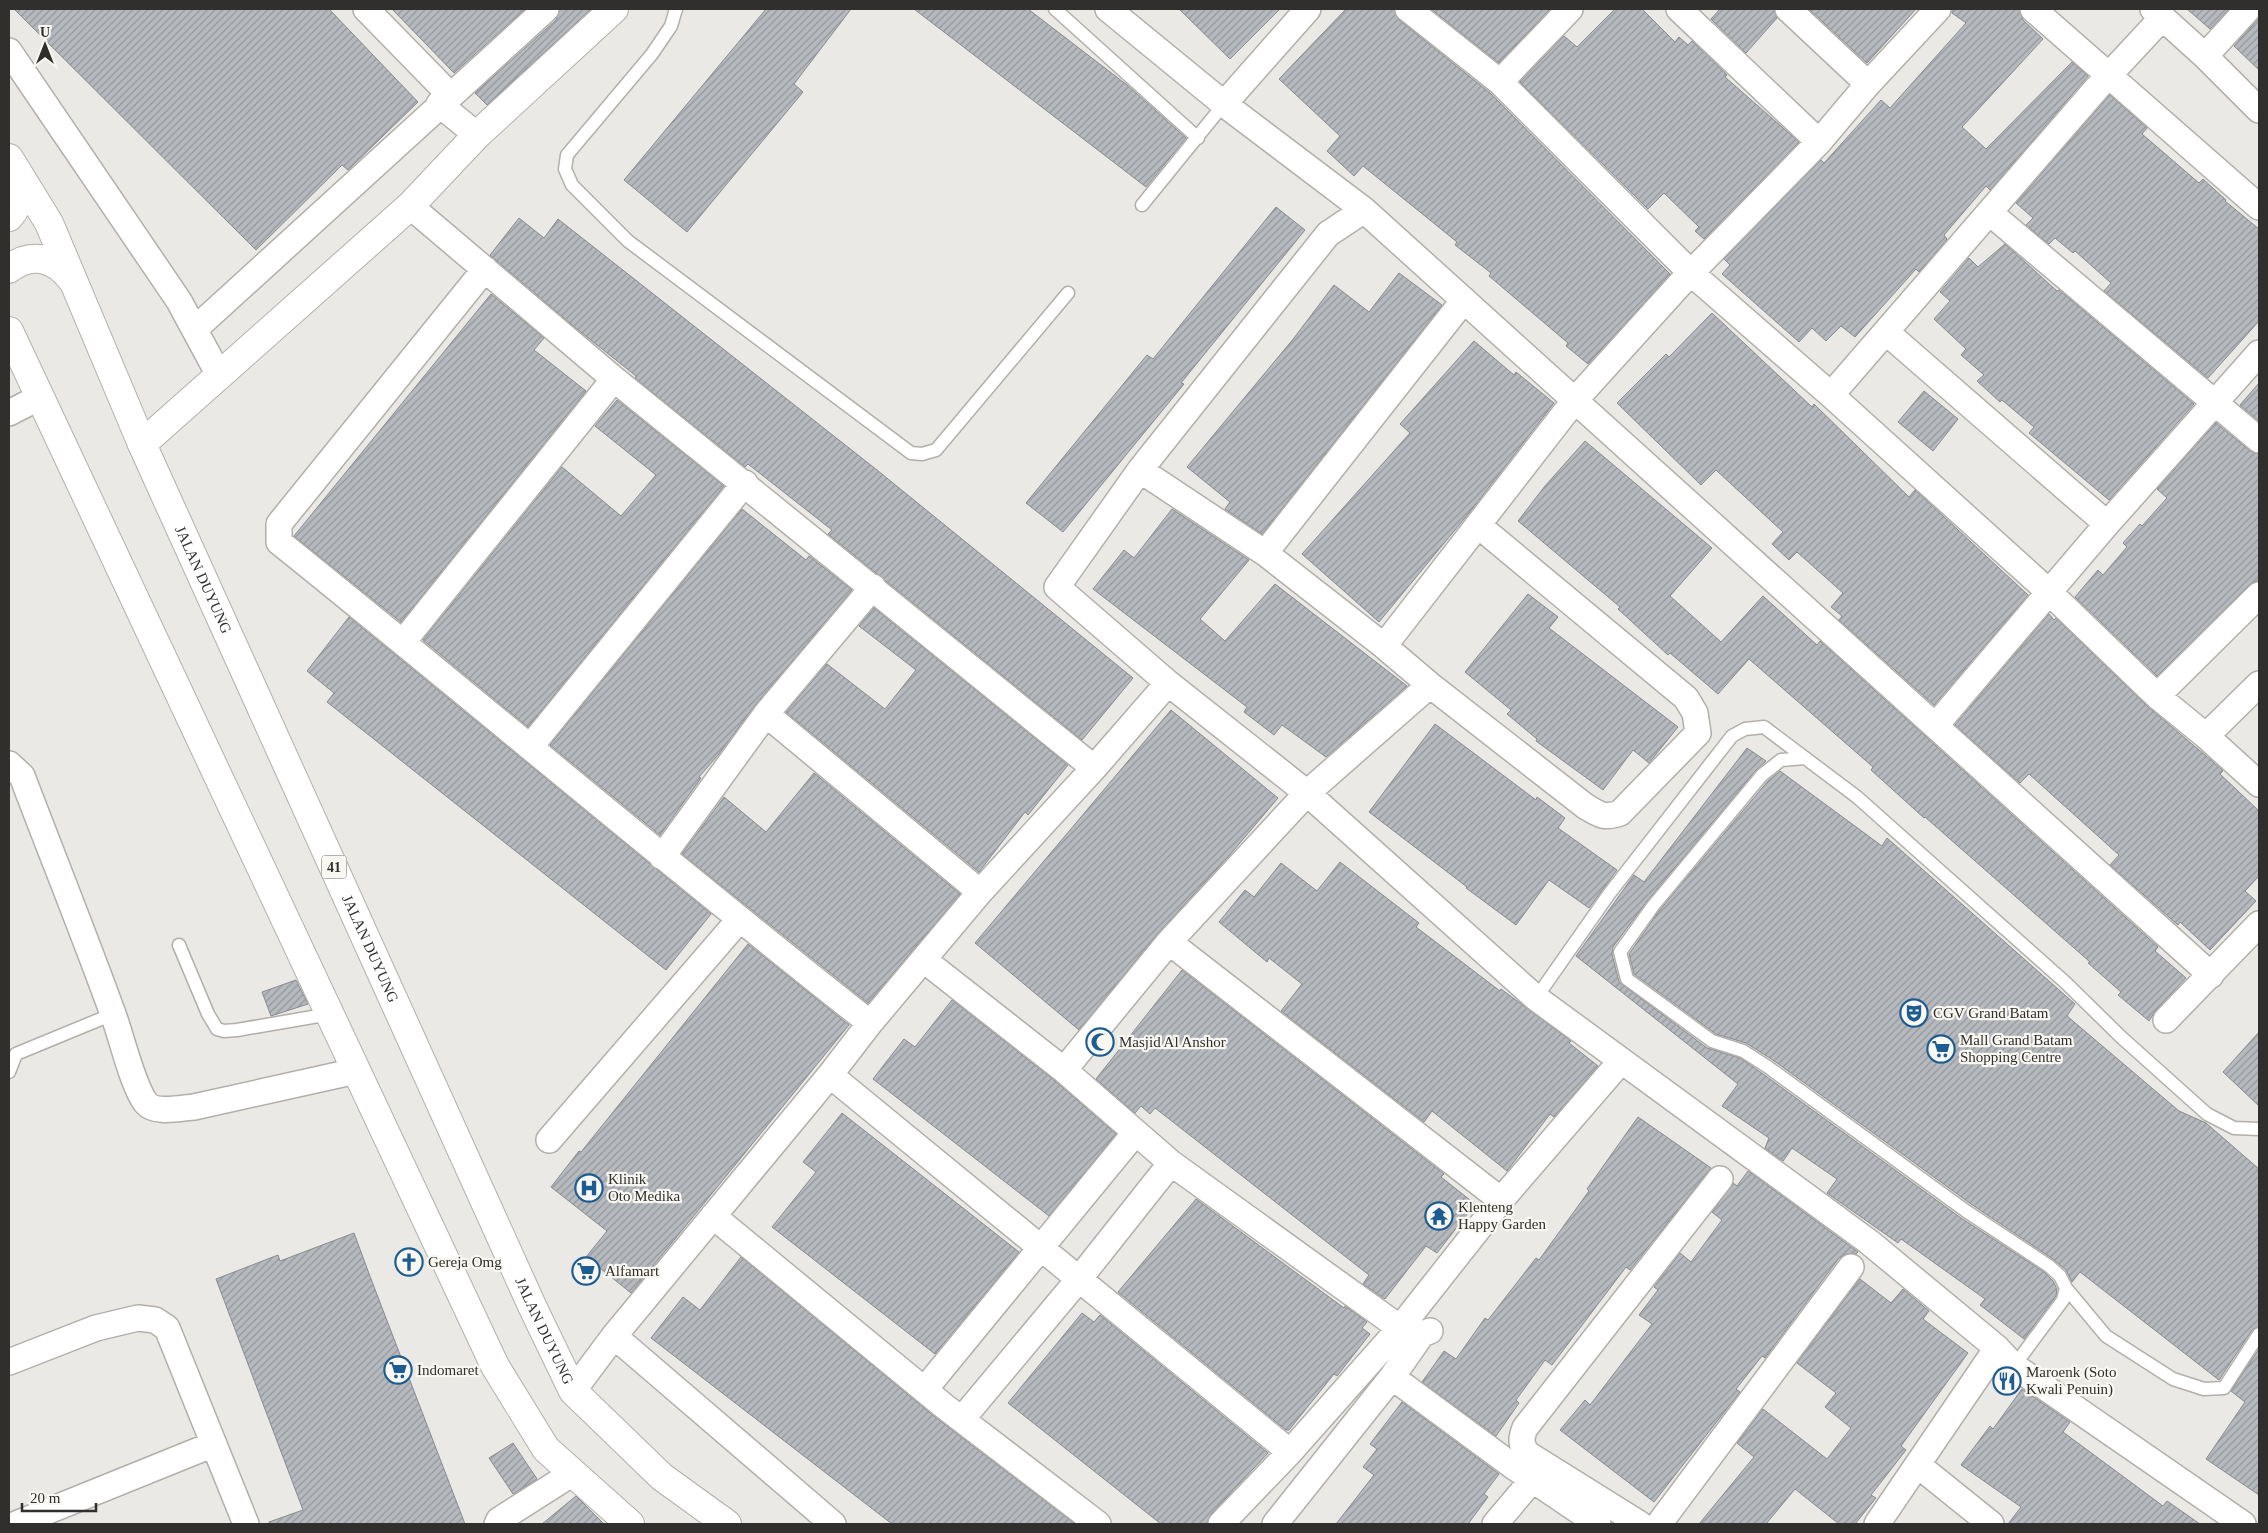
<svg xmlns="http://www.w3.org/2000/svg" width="2268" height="1533" viewBox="0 0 2268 1533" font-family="'Times New Roman',serif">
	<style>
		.building { fill: url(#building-hatch); stroke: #888b8f }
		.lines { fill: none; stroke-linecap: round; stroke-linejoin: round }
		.lane-casing { stroke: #b2afab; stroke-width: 15 }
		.street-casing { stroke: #b2afab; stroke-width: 28 }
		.secondary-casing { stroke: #b2afab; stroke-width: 30 }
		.highway-casing { stroke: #b2afab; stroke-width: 30 }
		.lane { stroke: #fff; stroke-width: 12 }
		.street { stroke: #fff; stroke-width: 25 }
		.secondary { stroke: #fff; stroke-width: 28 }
		.highway { stroke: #fff; stroke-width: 28 }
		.labels { text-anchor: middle; stroke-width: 4.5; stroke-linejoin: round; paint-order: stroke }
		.shield { fill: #f9f7f2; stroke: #6c6b68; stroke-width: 1 }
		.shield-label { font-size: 14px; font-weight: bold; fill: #302f2d }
		.street-label { font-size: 15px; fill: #302f2d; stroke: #f9f7f2 }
		.poi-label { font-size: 15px; fill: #302f2d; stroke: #f9f7f2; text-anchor: start }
	</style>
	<defs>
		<pattern id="building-hatch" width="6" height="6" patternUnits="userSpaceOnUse" patternTransform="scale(1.25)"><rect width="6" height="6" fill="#b6b9bd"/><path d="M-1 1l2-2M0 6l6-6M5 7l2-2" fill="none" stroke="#94979a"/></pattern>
	</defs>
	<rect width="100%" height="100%" fill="#ebe9e5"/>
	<path class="building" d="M 14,9 L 329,9 L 418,102 L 348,170 L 342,165 L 256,250 Z
		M 392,9 L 525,9 L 454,73 Z
		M 560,9 L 591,9 L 487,105 L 475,93 L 556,20 Z
		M 766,9 L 851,9 L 794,84 L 803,92 L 687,232 L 624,180 Z
		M 914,9 L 1028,9 L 1127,85 L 1186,138 L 1146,187 Z
		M 1179,9 L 1280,9 L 1230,59 Z
		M 1346,9 L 1394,9 L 1399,20 L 1490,93 L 1670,274 L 1588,364 L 1566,346 L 1568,343 L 1489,276 L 1491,273 L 1455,245 L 1457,242 L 1420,212 L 1363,166 L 1354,176 L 1327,151 L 1340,136 L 1279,79 Z
		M 1431,9 L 1550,9 L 1499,63 Z
		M 1615,9 L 1642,9 L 1675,42 L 1679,37 L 1688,45 L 1692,41 L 1727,75 L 1725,77 L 1799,142 L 1704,239 L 1695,231 L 1699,227 L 1664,193 L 1648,209 L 1520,82 L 1564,36 L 1577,47 Z
		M 1720,9 L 1774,9 L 1777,18 L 1746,53 L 1711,19 Z
		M 1809,9 L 1916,9 L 1867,63 Z
		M 1952,9 L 2019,9 L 2023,20 L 2043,39 L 1962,127 L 1986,149 L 2072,62 L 2088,76 L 1990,190 L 1986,186 L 1944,235 L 1947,239 L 1919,272 L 1916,269 L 1855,337 L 1841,326 L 1826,341 L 1812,328 L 1799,342 L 1722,274 L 1730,265 L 1724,259 L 1821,160 L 1824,163 L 1881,100 L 1890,108 L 1966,23 L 1952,13 Z
		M 2187,9 L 2229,9 L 2210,29 Z
		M 2259,18 L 2259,70 L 2234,46 Z
		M 2110,95 L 2147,128 L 2142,134 L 2199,183 L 2203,179 L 2226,200 L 2225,201 L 2259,229 L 2259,321 L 2208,378 L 2104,291 L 2111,283 L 2075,251 L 2073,253 L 2055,238 L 2049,244 L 2026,225 L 2033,218 L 2016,203 Z
		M 1276,207 L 1305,230 L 1181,383 L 1184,384 L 1063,532 L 1026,503 L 1147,355 L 1153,359 Z
		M 519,218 L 544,238 L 558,219 L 877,470 L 1133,678 L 1082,740 L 828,534 L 832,530 L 748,464 L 745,467 L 635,378 L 636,376 L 577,329 L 490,255 Z
		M 2005,244 L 2057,291 L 2059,290 L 2194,404 L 2109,500 L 2029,433 L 2034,427 L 2002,400 L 2000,402 L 1977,381 L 1984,375 L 1961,355 L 1966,349 L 1934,319 L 1950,301 L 1940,292 L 1969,258 L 1978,267 Z
		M 1399,273 L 1442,305 L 1262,534 L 1225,509 L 1230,502 L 1187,467 L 1294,338 L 1334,285 L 1369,312 Z
		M 491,294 L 544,338 L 534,350 L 586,391 L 401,622 L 294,536 Z
		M 1712,313 L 1812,407 L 1814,404 L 1909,497 L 1915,490 L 2028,595 L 1934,705 L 1839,620 L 1842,616 L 1831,607 L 1843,593 L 1797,552 L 1789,560 L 1772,544 L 1783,532 L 1716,470 L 1701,485 L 1617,403 L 1666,354 L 1669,357 Z
		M 1474,341 L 1514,375 L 1516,372 L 1554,403 L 1469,513 L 1379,622 L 1302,554 L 1410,433 L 1400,424 Z
		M 2259,383 L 2259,421 L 2240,405 Z
		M 1924,391 L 1958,419 L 1933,451 L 1898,422 Z
		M 617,400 L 724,486 L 528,727 L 423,640 L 562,467 L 621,516 L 656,475 L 595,426 Z
		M 2216,423 L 2250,451 L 2259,454 L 2259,580 L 2249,585 L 2157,676 L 2075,597 L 2098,570 L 2103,575 L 2127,547 L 2123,543 L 2140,524 L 2142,526 L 2167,498 L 2157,489 Z
		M 1585,441 L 1712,548 L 1670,596 L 1721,642 L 1763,596 L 1817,645 L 1820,641 L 2158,947 L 2155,951 L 2186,978 L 2156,1010 L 2149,1021 L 2118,995 L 2121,992 L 2088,963 L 2090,962 L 1925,817 L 1924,818 L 1871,770 L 1873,767 L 1749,659 L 1718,694 L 1670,653 L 1668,655 L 1618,609 L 1620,607 L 1518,521 L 1545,486 Z
		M 742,509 L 806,560 L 809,556 L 852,590 L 755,705 L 719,754 L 699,777 L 701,778 L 660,835 L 550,745 Z
		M 1172,509 L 1249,560 L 1200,619 L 1225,641 L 1275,584 L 1407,686 L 1326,757 L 1282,725 L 1274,735 L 1244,712 L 1247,707 L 1093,589 L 1124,550 L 1134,558 Z
		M 1528,594 L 1558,617 L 1549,628 L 1678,727 L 1649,763 L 1633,750 L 1603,790 L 1536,741 L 1537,739 L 1507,714 L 1511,710 L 1465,672 Z
		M 874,608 L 1068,765 L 1028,815 L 1025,812 L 979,872 L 786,712 L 827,664 L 885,709 L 916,670 L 859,626 Z
		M 2049,614 L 2054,620 L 2056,618 L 2147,706 L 2212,761 L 2223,771 L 2220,774 L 2259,811 L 2259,876 L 2245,891 L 2256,901 L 2210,950 L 2180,922 L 2178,925 L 2110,865 L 2119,855 L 2029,774 L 2020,783 L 1955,725 Z
		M 349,617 L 711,914 L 666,970 L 327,702 L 334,693 L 307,671 Z
		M 1171,710 L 1278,798 L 1228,857 L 1158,933 L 1079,1030 L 975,943 Z
		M 1435,724 L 1536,800 L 1537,797 L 1565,818 L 1558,828 L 1617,870 L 1589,908 L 1549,880 L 1516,925 L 1466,888 L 1467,887 L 1369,812 Z
		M 1747,748 L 1766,761 L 1756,770 L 1647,901 L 1613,947 L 1612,954 L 1619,982 L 1707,1048 L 1740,1058 L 1763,1074 L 1961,1218 L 2044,1272 L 2053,1281 L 2057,1289 L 2056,1296 L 2024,1339 L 1980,1305 L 1985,1299 L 1901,1239 L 1898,1243 L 1827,1193 L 1837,1179 L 1792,1148 L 1783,1161 L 1765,1148 L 1769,1138 L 1722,1106 L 1738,1084 L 1576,956 L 1634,875 L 1644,882 Z
		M 1780,771 L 1882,846 L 1887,838 L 2075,1004 L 2067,1016 L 2179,1111 L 2206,1123 L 2259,1169 L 2259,1326 L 2252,1330 L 2219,1380 L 2080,1272 L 2072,1282 L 2066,1270 L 2053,1259 L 1971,1204 L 1773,1060 L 1746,1043 L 1716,1034 L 1634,974 L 1629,954 L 1659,911 L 1768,781 Z
		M 814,773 L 960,894 L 868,1003 L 682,854 L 724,797 L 766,832 Z
		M 1340,862 L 1419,923 L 1416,927 L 1500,991 L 1501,989 L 1571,1041 L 1569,1043 L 1598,1066 L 1554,1117 L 1550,1114 L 1507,1171 L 1432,1111 L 1424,1122 L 1281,1011 L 1302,984 L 1269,958 L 1267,962 L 1219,922 L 1245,890 L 1254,897 L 1281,863 L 1317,891 Z
		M 748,944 L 849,1025 L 631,1293 L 586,1257 L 607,1231 L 551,1187 L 579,1151 L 581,1152 Z
		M 1182,970 L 1444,1174 L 1441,1177 L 1475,1204 L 1437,1253 L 1426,1246 L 1385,1299 L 1363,1284 L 1369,1275 L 1155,1108 L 1150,1114 L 1141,1106 L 1135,1113 L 1096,1079 Z
		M 296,980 L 308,1004 L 271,1016 L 262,992 Z
		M 952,1000 L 1055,1081 L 1116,1134 L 1049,1216 L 873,1079 L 904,1039 L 915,1047 Z
		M 2259,1032 L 2259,1106 L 2223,1072 Z
		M 842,1113 L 1019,1252 L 935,1354 L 772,1227 L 816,1172 L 803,1162 Z
		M 1638,1117 L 1711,1168 L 1630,1270 L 1626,1267 L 1552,1365 L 1545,1360 L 1516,1400 L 1519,1403 L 1496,1436 L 1422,1382 L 1444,1351 L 1456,1359 L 1485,1318 L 1488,1320 L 1536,1258 L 1539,1260 L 1589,1191 L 1587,1189 Z
		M 1748,1171 L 1858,1252 L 1856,1254 L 1846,1254 L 1839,1258 L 1765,1358 L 1762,1356 L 1736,1389 L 1740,1392 L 1654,1502 L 1560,1430 L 1585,1400 L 1590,1405 L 1652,1324 L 1639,1315 L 1658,1290 L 1654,1287 L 1680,1253 L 1691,1262 L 1722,1220 L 1712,1212 L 1733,1183 L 1737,1186 Z
		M 1196,1199 L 1344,1308 L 1345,1306 L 1367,1322 L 1362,1328 L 1370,1334 L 1337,1376 L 1334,1374 L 1289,1430 L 1286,1430 L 1118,1292 Z
		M 354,1233 L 371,1279 L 465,1524 L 269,1524 L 269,1522 L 303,1510 L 216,1279 L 278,1255 L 280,1261 Z
		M 741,1257 L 935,1417 L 1075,1524 L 892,1524 L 651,1338 L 683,1297 L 700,1310 Z
		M 1860,1279 L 1891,1303 L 1903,1289 L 1929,1311 L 1923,1319 L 1968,1353 L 1901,1446 L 1906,1450 L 1871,1495 L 1876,1498 L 1855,1524 L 1839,1524 L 1795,1489 L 1766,1524 L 1699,1524 L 1754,1457 L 1737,1443 L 1763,1409 L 1827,1459 L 1851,1428 L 1825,1407 L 1836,1393 L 1797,1363 Z
		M 1082,1313 L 1094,1322 L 1100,1315 L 1268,1453 L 1211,1514 L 1207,1524 L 1161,1524 L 1008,1403 Z
		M 2259,1349 L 2259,1495 L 2206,1459 L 2245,1402 L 2231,1391 Z
		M 2022,1389 L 2070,1422 L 2063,1432 L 2163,1506 L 2167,1501 L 2200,1524 L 2008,1524 L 2021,1507 L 1961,1465 L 1990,1426 L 1993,1429 Z
		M 1402,1402 L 1499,1474 L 1484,1494 L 1488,1497 L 1468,1524 L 1336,1524 L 1374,1475 L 1363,1467 L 1377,1449 L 1370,1444 Z
		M 513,1443 L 537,1479 L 513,1494 L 489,1458 Z
		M 576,1496 L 604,1524 L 542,1524 Z"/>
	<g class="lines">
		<g class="lane-casing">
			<path id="lane" d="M 676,9 L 671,26 L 652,54 L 567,155 L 565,169 L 572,185 L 628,241 L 911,453 L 922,454 L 936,450 L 1068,293
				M 1055,9 L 1198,138
				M 1142,205 L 1224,104
				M 1805,758 L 1781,760 L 1762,775 L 1653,906 L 1620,952 L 1627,979 L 1712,1041 L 1743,1051 L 1768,1067 L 1966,1211 L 2049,1266 L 2060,1276 L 2066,1288 L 2063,1300 L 2014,1366
				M 179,945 L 208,1014 L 217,1029 L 224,1031 L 237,1030 L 330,1014
				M 1536,998 L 1609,894 L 1732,736 L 1745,729 L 1764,727 L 1857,797 L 2066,983 L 2121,1037 L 2207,1114 L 2234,1128 L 2259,1129
				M 9,1072 L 16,1054 L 113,1014
				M 2066,1288 L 2106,1336 L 2173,1379 L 2204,1389 L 2224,1388 L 2259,1334"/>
		</g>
		<g class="street-casing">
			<path id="street" d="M 366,9 L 450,95
				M 1108,9 L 1224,104 L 1364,210 L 2211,975
				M 1408,9 L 1500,82 L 1691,273 L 1831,395 L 2049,592 L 2157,696 L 2206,736 L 2259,784
				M 1679,9 L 1819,142
				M 1788,9 L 1868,84
				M 2033,9 L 2259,207
				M 2153,9 L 2205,56 L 2259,110
				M 9,51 L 179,301 L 219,375
				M 2205,56 L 2248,9
				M 1500,82 L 1570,9
				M 439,104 L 477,135
				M 1224,104 L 1308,9
				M 410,206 L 614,379 L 1094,768
				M 1364,210 L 1328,234 L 1140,470 L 1057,587 L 1168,683 L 1307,793 L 1536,998 L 1869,1242 L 1997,1348 L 2014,1366 L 2243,1524
				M 1990,213 L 2259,440
				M 485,269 L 279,524 L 279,542 C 477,701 670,866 870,1023
				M 195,329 L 546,9
				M 1886,332 L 2107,524
				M 1831,395 L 2097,88 L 2162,18
				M 9,413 L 40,397
				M 1140,470 L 1265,553 L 1384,646 L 1430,685 L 1585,806 C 1598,814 1604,819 1620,813 L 1698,733 L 1695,713 L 1686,698 L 1479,526
				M 1265,553 L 1464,300
				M 403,642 L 614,379
				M 1384,646 L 1575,400 L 1681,283 L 1819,142 L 1868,84 L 1938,9
				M 2157,696 L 2259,595
				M 766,714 L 980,892
				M 1936,725 L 2107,524 L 2259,353
				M 2206,736 L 2259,684
				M 530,747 L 745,483
				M 9,764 L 22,776 C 52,855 84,934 113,1014 C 121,1035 133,1087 146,1103 C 155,1114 181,1108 194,1107 L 356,1071
				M 662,857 L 766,714 L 873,587
				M 1169,942 L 1501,1200
				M 924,960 L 1064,1070 L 1171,1163 L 1400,1328
				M 2166,1020 L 2259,924
				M 1064,1070 L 1169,942 L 1307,793 L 1430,685
				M 830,1075 L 1290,1452
				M 549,1140 L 739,920
				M 713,1216 L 944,1406 L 1098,1524
				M 614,1336 L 833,1524
				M 9,1362 L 96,1328 L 138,1318 L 155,1320 L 167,1328 L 246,1524
				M 1392,1377 L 1514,1467 L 1598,1524
				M 925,1389 L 1135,1133
				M 573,1391 L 614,1336 L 830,1075 L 870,1023 L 980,892 L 1094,768 L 1168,683
				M 962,1419 L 1079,1279 L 1171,1163
				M 1919,1466 L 1991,1524
				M 16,1524 L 214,1444
				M 497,1524 L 499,1520 L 573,1473
				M 1221,1524 L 1290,1452 L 1400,1328 L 1501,1200 L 1621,1061
				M 1275,1524 L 1392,1377 L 1422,1334 L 1430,1331
				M 1495,1524 L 1533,1479
				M 1640,1524 L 1528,1454 C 1520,1445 1521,1438 1525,1428 L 1720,1179
				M 1659,1524 L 1851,1267
				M 1877,1524 L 1997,1348"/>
		</g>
		<g class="secondary-casing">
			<path id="secondary" d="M 142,444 L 410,206 L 477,135 L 614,9"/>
		</g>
		<g class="highway-casing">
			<g id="highway">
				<path id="s1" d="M 9,158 L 49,223 L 142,444 L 533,1308 L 573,1391 L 662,1477 L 727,1524"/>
				<path d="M 9,217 C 21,204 23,188 16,172"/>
				<path d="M 9,269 C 31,251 55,258 71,279"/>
				<path d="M 9,331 L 495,1366 L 546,1449 L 630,1524"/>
			</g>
		</g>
		<use href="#lane" class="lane"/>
		<use href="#street" class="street"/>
		<use href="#secondary" class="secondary"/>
		<use href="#highway" class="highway"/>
	</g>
	<defs>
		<g id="theatre-ring" transform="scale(1.4375)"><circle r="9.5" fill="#f9f7f2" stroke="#1c5c91" stroke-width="1.5"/><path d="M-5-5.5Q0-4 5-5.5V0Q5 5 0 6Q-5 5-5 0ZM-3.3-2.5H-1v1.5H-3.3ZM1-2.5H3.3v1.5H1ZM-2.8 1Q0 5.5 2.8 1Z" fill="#1c5c91"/></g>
		<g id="mosque-ring" transform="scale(1.4375)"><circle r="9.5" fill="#f9f7f2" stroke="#1c5c91" stroke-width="1.5"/><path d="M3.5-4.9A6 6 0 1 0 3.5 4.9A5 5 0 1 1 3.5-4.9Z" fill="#1c5c91"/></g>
		<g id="supermarket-ring" transform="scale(1.4375)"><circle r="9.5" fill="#f9f7f2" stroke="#1c5c91" stroke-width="1.5"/><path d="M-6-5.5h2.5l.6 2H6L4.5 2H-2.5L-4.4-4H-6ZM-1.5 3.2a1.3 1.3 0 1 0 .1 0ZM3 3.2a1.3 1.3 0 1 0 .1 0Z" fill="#1c5c91"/></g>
		<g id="hospital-ring" transform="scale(1.4375)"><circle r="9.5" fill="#f9f7f2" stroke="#1c5c91" stroke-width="1.5"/><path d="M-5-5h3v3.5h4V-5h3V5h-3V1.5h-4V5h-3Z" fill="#1c5c91"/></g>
		<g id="temple-ring" transform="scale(1.4375)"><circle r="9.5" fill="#f9f7f2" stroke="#1c5c91" stroke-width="1.5"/><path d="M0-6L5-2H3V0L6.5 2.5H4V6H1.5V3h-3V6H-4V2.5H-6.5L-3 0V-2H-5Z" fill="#1c5c91"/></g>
		<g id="church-ring" transform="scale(1.4375)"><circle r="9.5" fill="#f9f7f2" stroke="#1c5c91" stroke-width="1.5"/><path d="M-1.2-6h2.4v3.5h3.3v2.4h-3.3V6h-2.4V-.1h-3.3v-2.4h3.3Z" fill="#1c5c91"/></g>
		<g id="restaurant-ring" transform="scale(1.4375)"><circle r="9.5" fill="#f9f7f2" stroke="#1c5c91" stroke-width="1.5"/><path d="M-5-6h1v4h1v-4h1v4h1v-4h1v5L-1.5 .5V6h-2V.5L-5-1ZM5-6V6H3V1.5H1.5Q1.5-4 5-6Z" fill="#1c5c91"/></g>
	</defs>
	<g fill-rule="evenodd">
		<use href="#theatre-ring" x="1914" y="1013"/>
		<use href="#mosque-ring" x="1100" y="1042"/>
		<use href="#supermarket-ring" x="1941" y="1049"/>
		<use href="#hospital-ring" x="589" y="1188"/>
		<use href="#temple-ring" x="1439" y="1216"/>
		<use href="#church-ring" x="409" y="1262"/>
		<use href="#supermarket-ring" x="586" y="1271"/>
		<use href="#supermarket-ring" x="398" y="1370"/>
		<use href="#restaurant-ring" x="2007" y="1381"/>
	</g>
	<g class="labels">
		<rect class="shield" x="321.5" y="855.5" width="25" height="23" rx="4"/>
		<g class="shield-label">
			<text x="334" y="872">41</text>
		</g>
		<g class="street-label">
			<text dy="5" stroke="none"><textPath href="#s1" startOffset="465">JALAN DUYUNG</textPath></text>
			<text dy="5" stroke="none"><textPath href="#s1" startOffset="870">JALAN DUYUNG</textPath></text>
			<text dy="5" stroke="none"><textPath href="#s1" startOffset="1290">JALAN DUYUNG</textPath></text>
		</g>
		<g class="poi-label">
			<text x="1933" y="1018">CGV Grand Batam</text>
			<text x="1960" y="1045">Mall Grand Batam<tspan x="1960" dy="17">Shopping Centre</tspan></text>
			<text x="1119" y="1047">Masjid Al Anshor</text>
			<text x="608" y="1184">Klinik<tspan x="608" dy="17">Oto Medika</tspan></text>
			<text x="1458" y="1212">Klenteng<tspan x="1458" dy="17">Happy Garden</tspan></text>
			<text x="428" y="1267">Gereja Omg</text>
			<text x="605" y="1276">Alfamart</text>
			<text x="417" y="1375">Indomaret</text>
			<text x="2026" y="1377">Maroenk (Soto<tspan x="2026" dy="17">Kwali Penuin)</tspan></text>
		</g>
	</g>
	<rect width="2268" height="1533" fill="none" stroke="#302f2d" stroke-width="20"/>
	<g transform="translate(45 45)" stroke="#f9f7f2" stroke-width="4" paint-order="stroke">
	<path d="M0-4L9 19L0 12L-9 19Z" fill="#302f2d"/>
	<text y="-8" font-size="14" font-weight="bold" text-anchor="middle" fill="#302f2d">U</text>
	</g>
	<path d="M22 1503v8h74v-8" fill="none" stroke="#302f2d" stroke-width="2.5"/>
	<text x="30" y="1503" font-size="15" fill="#302f2d" stroke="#f9f7f2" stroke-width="4" paint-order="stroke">20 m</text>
</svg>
